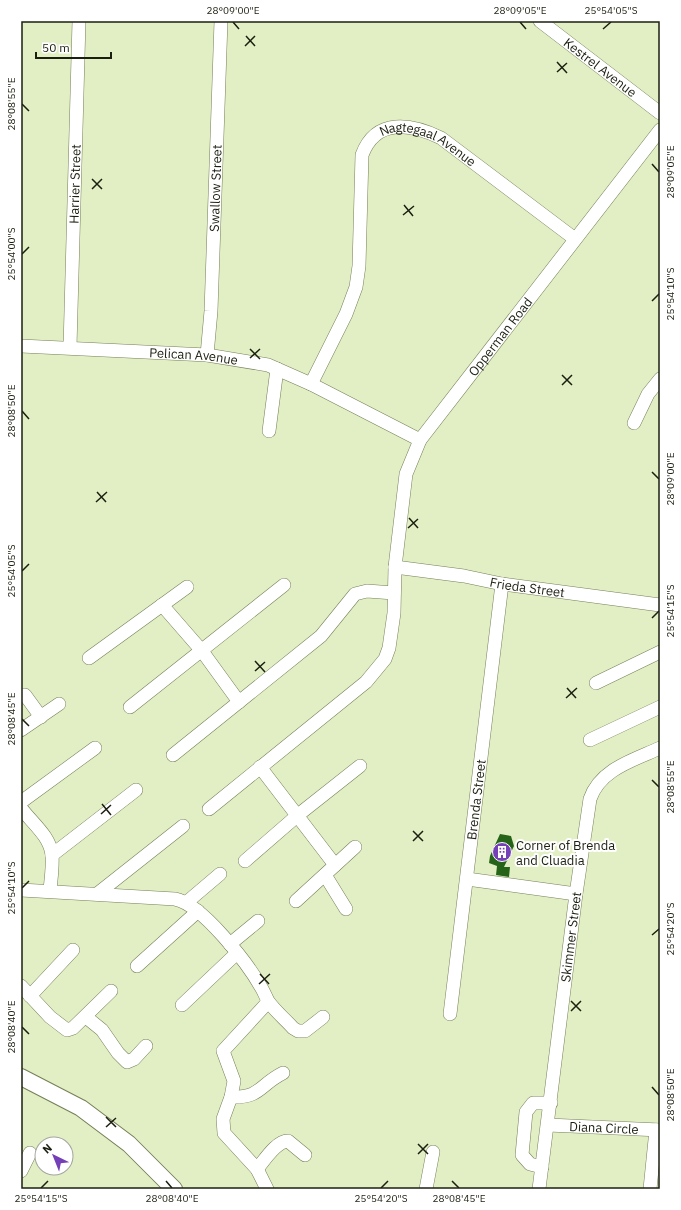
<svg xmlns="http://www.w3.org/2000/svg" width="681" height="1210" viewBox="0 0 681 1210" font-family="'IBM Plex Sans',sans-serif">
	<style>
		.building { fill: #266519 }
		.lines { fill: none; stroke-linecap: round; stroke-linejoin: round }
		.minor-casing { stroke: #757f58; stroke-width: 14 }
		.major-casing { stroke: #757f58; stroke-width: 18 }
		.minor { stroke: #fff; stroke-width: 13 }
		.major { stroke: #fff; stroke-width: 16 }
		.ticks { fill: none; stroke: #1b1f10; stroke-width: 1.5 }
		.labels { text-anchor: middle; stroke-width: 4; stroke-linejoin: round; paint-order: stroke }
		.street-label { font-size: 13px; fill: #1b1f10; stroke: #fff }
		.poi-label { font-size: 13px; fill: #1b1f10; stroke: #fff; text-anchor: start }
		.neatline { fill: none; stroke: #1b1f10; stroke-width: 1.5 }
		.ticks-label { font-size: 10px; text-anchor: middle; fill: #1b1f10 }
	</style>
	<rect width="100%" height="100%" fill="#e2efc4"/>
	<path class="building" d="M 500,834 L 511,836 L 514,846 L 504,867 L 510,867 L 509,877 L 496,875 L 497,866 L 489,863 L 490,856 Z"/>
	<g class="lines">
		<g class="minor-casing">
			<g id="minor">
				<path id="s1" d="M 540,21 L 660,113"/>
				<path id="s2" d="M 21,346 L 207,355 L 268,365 L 311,384 L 420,440"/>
				<path id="s3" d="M 70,347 L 79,21"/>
				<path id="s4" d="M 207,355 L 211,311 L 221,21"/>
				<path id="s5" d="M 311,384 L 346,314 L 356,287 L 359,266 L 362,155 C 376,117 412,124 441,138 L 575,239"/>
				<path d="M 634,423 L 648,394 L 660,379"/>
				<path d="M 269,431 L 277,369"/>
				<path id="s6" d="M 395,567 L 464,576 L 502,584 L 660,605"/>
				<path d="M 162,605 L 202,651 L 239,702"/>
				<path d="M 89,658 L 187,587"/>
				<path d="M 596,683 L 660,652"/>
				<path d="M 21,695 L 25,695 L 41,717"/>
				<path d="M 130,707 L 284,585"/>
				<path d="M 21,730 L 59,704"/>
				<path d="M 590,740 L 660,707"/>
				<path d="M 173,755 L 321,636 L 355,594 L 367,591 L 394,593"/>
				<path d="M 260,767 L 335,865"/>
				<path d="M 21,802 L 95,748"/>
				<path d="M 21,808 C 32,823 50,836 52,855 C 53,867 51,879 50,890"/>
				<path id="s7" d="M 209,809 L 366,682 L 385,659 L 389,648 L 394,613 L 395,567 L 406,474 L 420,440 L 660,130"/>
				<path d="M 52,855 L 136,790"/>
				<path d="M 245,861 L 298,815 L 360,766"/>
				<path d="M 325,875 L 346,909"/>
				<path d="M 467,879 L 576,894"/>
				<path d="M 21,890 L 175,899 C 202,904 248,964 261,987 C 264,992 266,997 268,1001 C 275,1011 285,1019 293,1028 L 298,1031 L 305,1031 L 323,1017"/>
				<path d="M 97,894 L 183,826"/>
				<path d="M 296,901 L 355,847"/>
				<path d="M 187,902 L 220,874"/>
				<path d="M 230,944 L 258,921"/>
				<path d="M 137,966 L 198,911"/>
				<path d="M 21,986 L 50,1017 L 67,1030 L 73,1028 L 111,991"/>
				<path d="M 30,996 L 73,950"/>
				<path d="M 182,1005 L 237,953"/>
				<path id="s8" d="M 450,1014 L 502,584"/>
				<path d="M 86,1017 L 102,1030 L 118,1053 L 127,1062 L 134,1059 L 146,1046"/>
				<path d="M 231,1097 C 261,1098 259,1085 283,1073"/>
				<path id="s9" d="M 548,1125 L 660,1130"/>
				<path d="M 542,1167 L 530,1164 L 522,1155 L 526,1112 L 533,1103 L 551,1103"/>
				<path d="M 257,1169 C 264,1161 276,1141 288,1141 L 305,1155"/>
				<path d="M 21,1171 L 30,1153"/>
				<path d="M 267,1189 L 257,1169 L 224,1133 L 223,1119 L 231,1097 L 234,1081 L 223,1051 L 268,1002"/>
				<path d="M 426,1189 L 433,1152"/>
				<path id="s10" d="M 539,1189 L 576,894 L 590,799 C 600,769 634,760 660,748"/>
				<path d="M 650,1189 L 656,1130"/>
			</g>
		</g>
		<g class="major-casing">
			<path id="major" d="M 21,1077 L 81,1108 L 129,1144 L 174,1189"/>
		</g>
		<use href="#minor" class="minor"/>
		<use href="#major" class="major"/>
	</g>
	<path class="ticks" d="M 233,22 L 239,29M 520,22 L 526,29M 603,29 L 611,22M 246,36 L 255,46M 245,46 L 255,36M 557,62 L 567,73M 557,72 L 567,63M 22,104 L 29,111M 652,164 L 659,172M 92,179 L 102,189M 92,189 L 102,179M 404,205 L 413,216M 403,215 L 414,206M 22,254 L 29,247M 652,301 L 659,294M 250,349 L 260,359M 250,358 L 260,349M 562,375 L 572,385M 562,385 L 572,375M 22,411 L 29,419M 652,472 L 659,479M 97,492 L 106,502M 96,502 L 107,492M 409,518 L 418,528M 408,528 L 418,519M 22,571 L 29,564M 652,618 L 659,611M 255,661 L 265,672M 255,671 L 265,662M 567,688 L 576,698M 566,698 L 577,688M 22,719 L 29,726M 652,780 L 659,787M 102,804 L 111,815M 101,814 L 111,805M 413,831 L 423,841M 413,841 L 423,831M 22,888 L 29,881M 652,935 L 659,929M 260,974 L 269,984M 259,984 L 270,974M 571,1001 L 581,1011M 571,1011 L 581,1001M 22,1027 L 29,1034M 652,1087 L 659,1095M 106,1117 L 116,1127M 106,1127 L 116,1118M 418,1144 L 428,1154M 418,1154 L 428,1144M 166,1181 L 172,1188M 452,1181 L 459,1188M 41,1188 L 48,1181M 381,1188 L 388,1181"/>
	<defs>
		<g id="building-disc" transform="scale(1)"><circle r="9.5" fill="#7540b7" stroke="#fff"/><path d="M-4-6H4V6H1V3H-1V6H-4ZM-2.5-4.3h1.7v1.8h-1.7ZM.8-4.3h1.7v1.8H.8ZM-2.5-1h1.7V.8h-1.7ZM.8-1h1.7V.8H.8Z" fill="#fff"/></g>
	</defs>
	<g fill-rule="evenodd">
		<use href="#building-disc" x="502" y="852"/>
	</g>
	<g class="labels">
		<g class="street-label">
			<text dy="5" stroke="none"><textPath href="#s1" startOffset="76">Kestrel Avenue</textPath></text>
			<text dy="5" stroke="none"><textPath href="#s5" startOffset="322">Nagtegaal Avenue</textPath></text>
			<text dy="5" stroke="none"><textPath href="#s3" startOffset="163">Harrier Street</textPath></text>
			<text dy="5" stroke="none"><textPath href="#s4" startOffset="167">Swallow Street</textPath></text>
			<text dy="5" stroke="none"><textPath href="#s7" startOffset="586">Opperman Road</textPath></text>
			<text dy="5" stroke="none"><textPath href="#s2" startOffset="173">Pelican Avenue</textPath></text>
			<text dy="5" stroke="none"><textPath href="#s6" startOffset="134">Frieda Street</textPath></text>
			<text dy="5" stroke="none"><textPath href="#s8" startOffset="216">Brenda Street</textPath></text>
			<text dy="5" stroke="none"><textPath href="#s10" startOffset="254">Skimmer Street</textPath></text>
			<text dy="5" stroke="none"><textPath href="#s9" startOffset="56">Diana Circle</textPath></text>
		</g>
		<g class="poi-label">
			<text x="516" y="850">Corner of Brenda<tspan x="516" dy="15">and Cluadia</tspan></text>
		</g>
	</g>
	<rect width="681" height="1210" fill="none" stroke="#ffffff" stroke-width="44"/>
	<g transform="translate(54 1156) rotate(317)"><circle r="19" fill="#ffffff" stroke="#a4a59f"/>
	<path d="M0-3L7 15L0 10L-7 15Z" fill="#7540b7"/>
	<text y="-6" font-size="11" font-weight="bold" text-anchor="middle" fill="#1b1f10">N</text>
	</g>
	<path d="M36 52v6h75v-6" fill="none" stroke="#1b1f10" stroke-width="2"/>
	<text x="42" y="52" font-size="12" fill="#1b1f10" stroke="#ffffff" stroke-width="3" paint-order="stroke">50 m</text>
	<rect x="22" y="22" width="637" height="1166" class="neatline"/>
	<g class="ticks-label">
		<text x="233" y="14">28°09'00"E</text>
		<text x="520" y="14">28°09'05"E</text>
		<text x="611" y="14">25°54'05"S</text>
		<text transform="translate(11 104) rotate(-90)" y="4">28°08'55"E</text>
		<text transform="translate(670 172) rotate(-90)" y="4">28°09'05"E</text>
		<text transform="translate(11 254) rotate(-90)" y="4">25°54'00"S</text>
		<text transform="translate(670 294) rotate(-90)" y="4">25°54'10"S</text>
		<text transform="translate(11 411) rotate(-90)" y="4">28°08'50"E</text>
		<text transform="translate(670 479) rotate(-90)" y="4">28°09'00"E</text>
		<text transform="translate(11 571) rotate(-90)" y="4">25°54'05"S</text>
		<text transform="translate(670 611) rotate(-90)" y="4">25°54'15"S</text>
		<text transform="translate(11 719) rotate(-90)" y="4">28°08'45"E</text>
		<text transform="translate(670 787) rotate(-90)" y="4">28°08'55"E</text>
		<text transform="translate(11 888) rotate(-90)" y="4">25°54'10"S</text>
		<text transform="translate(670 929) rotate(-90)" y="4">25°54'20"S</text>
		<text transform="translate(11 1027) rotate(-90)" y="4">28°08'40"E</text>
		<text transform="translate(670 1095) rotate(-90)" y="4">28°08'50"E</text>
		<text x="41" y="1202">25°54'15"S</text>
		<text x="172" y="1202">28°08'40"E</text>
		<text x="381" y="1202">25°54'20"S</text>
		<text x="459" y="1202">28°08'45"E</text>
	</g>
</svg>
